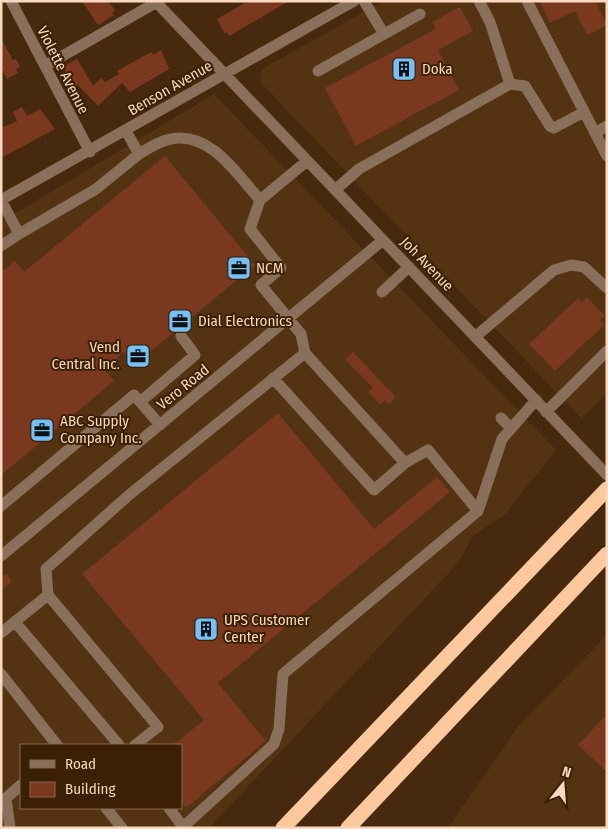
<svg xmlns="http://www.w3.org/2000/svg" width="608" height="829" viewBox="0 0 608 829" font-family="'Fira Sans Condensed',sans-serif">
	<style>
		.built { fill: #543313; fill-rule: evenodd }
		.building { fill: #7a381e }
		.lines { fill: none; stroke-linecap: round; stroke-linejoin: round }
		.minor { stroke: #8a705b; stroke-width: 11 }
		.highway { stroke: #fcc99f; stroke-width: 15 }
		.labels { text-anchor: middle; stroke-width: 4; stroke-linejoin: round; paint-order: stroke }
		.poi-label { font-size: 15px; fill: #f8d8be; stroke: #3c2003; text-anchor: start }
		.street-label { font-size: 15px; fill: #f8d8be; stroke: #3c2003 }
	</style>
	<rect width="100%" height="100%" fill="#472a0d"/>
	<path class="built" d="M 383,1 L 607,1 L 607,394 L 581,418 L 260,82 L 262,69 Z
		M 214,94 L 556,450 L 504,515 L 471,537 L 459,562 L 209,828 L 1,828 L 1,222 ZM 21,745 L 181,745 L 181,808 L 21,808 Z
		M 607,635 L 607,828 L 448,828 L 520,724 Z"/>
	<path class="building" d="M 82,1 L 108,1 L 115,10 L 112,13 L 114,15 L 98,25 Z
		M 248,1 L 289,1 L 229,36 L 227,32 L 225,34 L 217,19 Z
		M 540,1 L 595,1 L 607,25 L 587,35 L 575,11 L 550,23 Z
		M 460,7 L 473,31 L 438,50 L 459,90 L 356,146 L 325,88 L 436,29 L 432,22 Z
		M 1,38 L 13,60 L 16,59 L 20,67 L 16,69 L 18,73 L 7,79 L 1,67 Z
		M 161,50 L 169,69 L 130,92 L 122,83 L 98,106 L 78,85 L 75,87 L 63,67 L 77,59 L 93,86 L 101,78 L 105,82 L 119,74 L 117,71 L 151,52 L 153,55 Z
		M 22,107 L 27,116 L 40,109 L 55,129 L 1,158 L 1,128 L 17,121 L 13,112 Z
		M 165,156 L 255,265 L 134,365 L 124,352 L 104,369 L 114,381 L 1,475 L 1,272 L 15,261 L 24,272 Z
		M 587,297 L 605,316 L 600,320 L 604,325 L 555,371 L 529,344 L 578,298 L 582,302 Z
		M 353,352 L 396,397 L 389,404 L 385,400 L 380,404 L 368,392 L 373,388 L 345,359 Z
		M 278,413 L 374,529 L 437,477 L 450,492 L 218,683 L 266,741 L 186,808 L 181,801 L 181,745 L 173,745 L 204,720 L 82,574 Z
		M 6,574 L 12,581 L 1,591 L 1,578 Z
		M 607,714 L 607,772 L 578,745 Z"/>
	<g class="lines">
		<path class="minor" d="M 11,1 L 90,152
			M 155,1 L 607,475
			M 364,1 L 384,34
			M 479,1 L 490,22 L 510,84
			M 527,1 L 607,156
			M 45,66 L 157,2
			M 318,71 L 420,14
			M 126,131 L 139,154 L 96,189 L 19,234 L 1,200 L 354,1
			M 595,133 L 607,126
			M 139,154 C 149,148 159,141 171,139 C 210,131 237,174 260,200 L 307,161
			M 335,190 L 359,169 L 510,84 L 525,86 L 550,126 L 554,128 L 584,112
			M 1,246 L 19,234
			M 382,292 L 409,267
			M 475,337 L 554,270 L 571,265 L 584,267 L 607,288
			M 305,353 L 405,463 L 428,450 L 478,511
			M 273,378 L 374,490 L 405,463
			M 140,402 L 195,355 L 181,336
			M 546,412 L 607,351
			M 501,418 L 511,428
			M 1,506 L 134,395 L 160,425
			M 1,556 L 383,240
			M 48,595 L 158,727 L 135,745
			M 15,622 L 119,745
			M 1,633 L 48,595 L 46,569 L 129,495 L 305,353 L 301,334 L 261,285 L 281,268 L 250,229 L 260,200
			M 1,674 L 57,745
			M 106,808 L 122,828
			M 169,808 L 183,827
			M 10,828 L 6,798 L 21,785
			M 182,828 L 274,744 L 279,729 L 283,674 L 478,511 L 502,439 L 536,400"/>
		<path class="highway" d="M 283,828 L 607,489
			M 348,828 L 607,554"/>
	</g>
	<defs>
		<g id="building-square" transform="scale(1.25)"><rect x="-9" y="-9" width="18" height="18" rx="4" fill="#75c0f6" stroke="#3c2003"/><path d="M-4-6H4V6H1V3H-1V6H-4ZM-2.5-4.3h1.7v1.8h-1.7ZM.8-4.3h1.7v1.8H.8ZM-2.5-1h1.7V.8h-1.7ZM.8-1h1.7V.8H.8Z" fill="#111"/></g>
		<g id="office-square" transform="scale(1.25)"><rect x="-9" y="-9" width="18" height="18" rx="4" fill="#75c0f6" stroke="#3c2003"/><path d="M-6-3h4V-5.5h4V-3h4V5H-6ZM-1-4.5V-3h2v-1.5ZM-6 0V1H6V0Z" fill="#111"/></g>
	</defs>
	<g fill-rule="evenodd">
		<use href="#building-square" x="404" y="69"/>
		<use href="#office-square" x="239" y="268"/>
		<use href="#office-square" x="180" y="321"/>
		<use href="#office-square" x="138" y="356"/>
		<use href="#office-square" x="42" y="430"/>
		<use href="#building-square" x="206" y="629"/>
	</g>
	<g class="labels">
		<g class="poi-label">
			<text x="422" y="74">Doka</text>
			<text x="256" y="273">NCM</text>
			<text x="198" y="326">Dial Electronics</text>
			<text x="120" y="352" text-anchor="end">Vend<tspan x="120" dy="17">Central Inc.</tspan></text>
			<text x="60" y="426">ABC Supply<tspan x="60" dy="17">Company Inc.</tspan></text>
			<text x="224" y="625">UPS Customer<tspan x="224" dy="17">Center</tspan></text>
		</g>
		<g class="street-label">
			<text transform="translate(63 70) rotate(63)" y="5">Violette Avenue</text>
			<text transform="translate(170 88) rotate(-30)" y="5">Benson Avenue</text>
			<text transform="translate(427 264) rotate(46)" y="5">Joh Avenue</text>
			<text transform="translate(183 387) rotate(-39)" y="5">Vero Road</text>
		</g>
	</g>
	<rect width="608" height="829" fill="none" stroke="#f8d8be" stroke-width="5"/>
	<rect x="20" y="744" width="162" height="65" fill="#3c2003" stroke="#876a4e"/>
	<rect x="30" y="760" width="25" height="8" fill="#8a705b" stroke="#876a4e"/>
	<text x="65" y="769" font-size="15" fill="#f8d8be">Road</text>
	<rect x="30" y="782" width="25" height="15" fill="#7a381e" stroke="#876a4e"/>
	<text x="65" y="794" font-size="15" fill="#f8d8be">Building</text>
	<g transform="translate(563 784) rotate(17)" stroke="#3c2003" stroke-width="4" paint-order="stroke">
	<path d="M0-4L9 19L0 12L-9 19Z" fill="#f8d8be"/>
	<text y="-8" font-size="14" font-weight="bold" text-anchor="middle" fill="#f8d8be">N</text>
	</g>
</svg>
